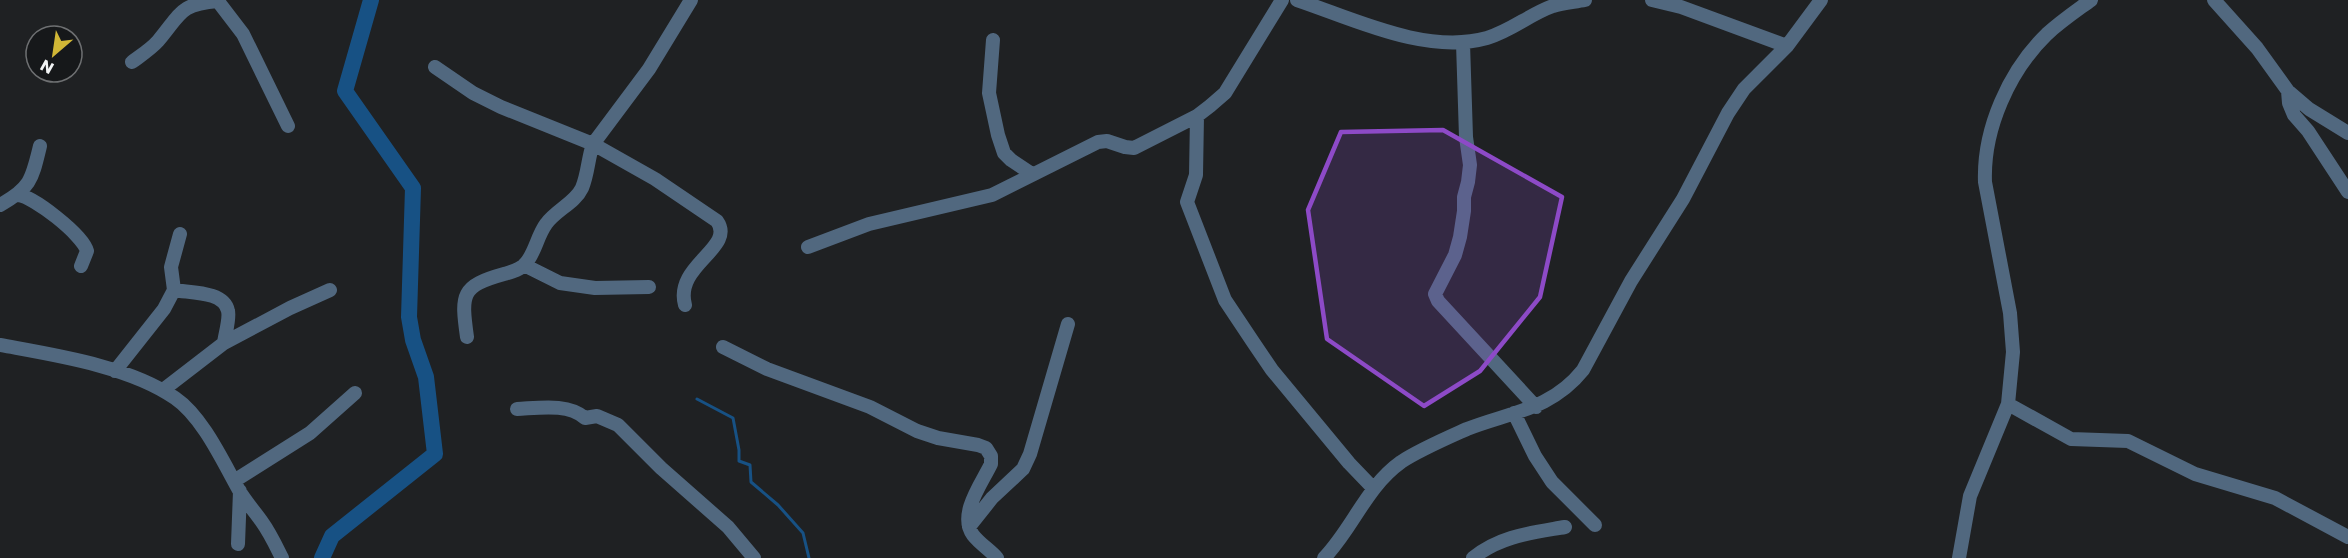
<svg xmlns="http://www.w3.org/2000/svg" width="2348" height="558" viewBox="0 0 2348 558" font-family="Poppins,sans-serif">
	<style>
		.lines { fill: none; stroke-linecap: round; stroke-linejoin: round }
		.stream { stroke: #175184; stroke-width: 3 }
		.river { stroke: #175184; stroke-width: 16 }
		.minor { stroke: #51687f; stroke-width: 14 }
		.marked { fill: #8d4ac7; fill-opacity: 0.2; stroke: #8d4ac7; stroke-width: 4.5; stroke-linejoin: round }
	</style>
	<rect width="100%" height="100%" fill="#1f2123"/>
	<g class="lines">
		<path class="stream" d="M 697,399 L 733,418 L 739,450 L 739,461 L 750,465 L 751,482 L 778,505 L 803,533 L 809,558"/>
		<path class="river" d="M 322,558 L 332,536 L 435,454 L 426,377 L 413,340 L 409,317 L 413,188 L 345,91 L 371,0"/>
		<path class="minor" d="M 217,0 L 243,34 L 288,126
			M 1297,0 C 1354,19 1426,55 1487,38 C 1511,31 1530,14 1553,6 C 1563,3 1575,2 1585,0
			M 1652,0 L 1681,7 L 1787,46
			M 2214,0 L 2257,48 L 2288,91 L 2309,109 L 2348,133
			M 993,40 L 989,93 L 998,135 L 1004,153 L 1011,160 L 1032,174
			M 1463,43 L 1466,137 L 1470,165 L 1468,182 L 1464,197 L 1464,211 L 1460,237 L 1455,255 L 1435,294 L 1438,301 L 1536,407
			M 132,62 C 140,56 151,49 158,41 C 181,14 179,4 218,1
			M 435,67 L 473,93 L 501,107 L 593,144 L 655,179 L 717,221 C 736,248 674,265 685,305
			M 2288,91 L 2289,103 L 2294,115 L 2308,131 L 2348,192
			M 1197,116 L 1196,175 L 1187,202 L 1225,300 L 1253,342 L 1272,370 L 1349,463 L 1373,488
			M 18,195 C 33,196 83,235 87,251 L 81,266
			M 0,205 C 31,188 32,179 40,146
			M 808,247 L 869,224 L 992,195 L 1098,142 L 1107,141 L 1125,147 L 1134,148 L 1197,116 L 1210,106 L 1225,93 L 1282,0
			M 524,265 L 560,283 L 595,288 L 649,287
			M 174,290 C 190,293 224,291 228,311 C 230,318 225,335 224,343
			M 467,337 C 461,294 461,286 504,274 C 511,272 520,270 525,264 C 535,254 537,236 546,224 C 556,210 575,203 582,188 C 588,174 588,158 593,144 L 649,69 L 691,0
			M 0,345 C 54,355 129,366 175,398 C 203,417 224,464 240,492 C 247,503 255,512 262,522 C 270,533 276,546 282,558
			M 723,347 L 767,369 L 870,407 L 917,431 L 938,438 L 978,445 L 986,448 L 991,456 L 991,464 C 982,483 958,514 973,535 C 980,544 990,550 997,558
			M 115,371 L 164,309 L 174,290 L 171,267 L 180,234
			M 163,390 L 224,343 L 290,308 L 330,290
			M 2008,404 L 2071,439 L 2128,441 L 2195,474 L 2275,498 L 2348,537
			M 517,409 C 539,408 568,403 585,418 L 597,416 L 618,425 L 661,468 L 728,527 L 754,558
			M 1514,413 L 1535,456 L 1552,482 L 1595,525
			M 234,481 L 310,433 L 355,393
			M 969,527 L 992,498 L 1023,469 L 1030,454 L 1068,324
			M 238,544 L 240,491
			M 1324,558 C 1353,528 1366,487 1401,462 C 1419,450 1447,438 1467,429 C 1510,412 1551,410 1583,370 L 1631,281 L 1683,199 L 1728,113 L 1744,89 L 1787,46 L 1821,0
			M 1473,558 C 1500,536 1531,533 1565,527
			M 1959,558 L 1970,496 L 2008,404 L 2013,352 L 2010,313 L 1985,182 C 1983,129 2009,71 2047,34 C 2061,21 2076,11 2091,0"/>
	</g>
	<path class="marked" d="M 1443,130 L 1562,197 L 1540,297 L 1480,371 L 1424,406 L 1327,339 L 1308,210 L 1341,132 Z"/>
	<g transform="translate(54 54) rotate(209)"><circle r="28" fill="#16181a" stroke="#6e7072" stroke-width="1.5"/>
	<path d="M0-4.5L10 22L0 15L-10 22Z" fill="#d1b736"/>
	<text y="-9" font-size="16" font-weight="bold" text-anchor="middle" fill="#f2f4f5">N</text>
	</g>
</svg>
